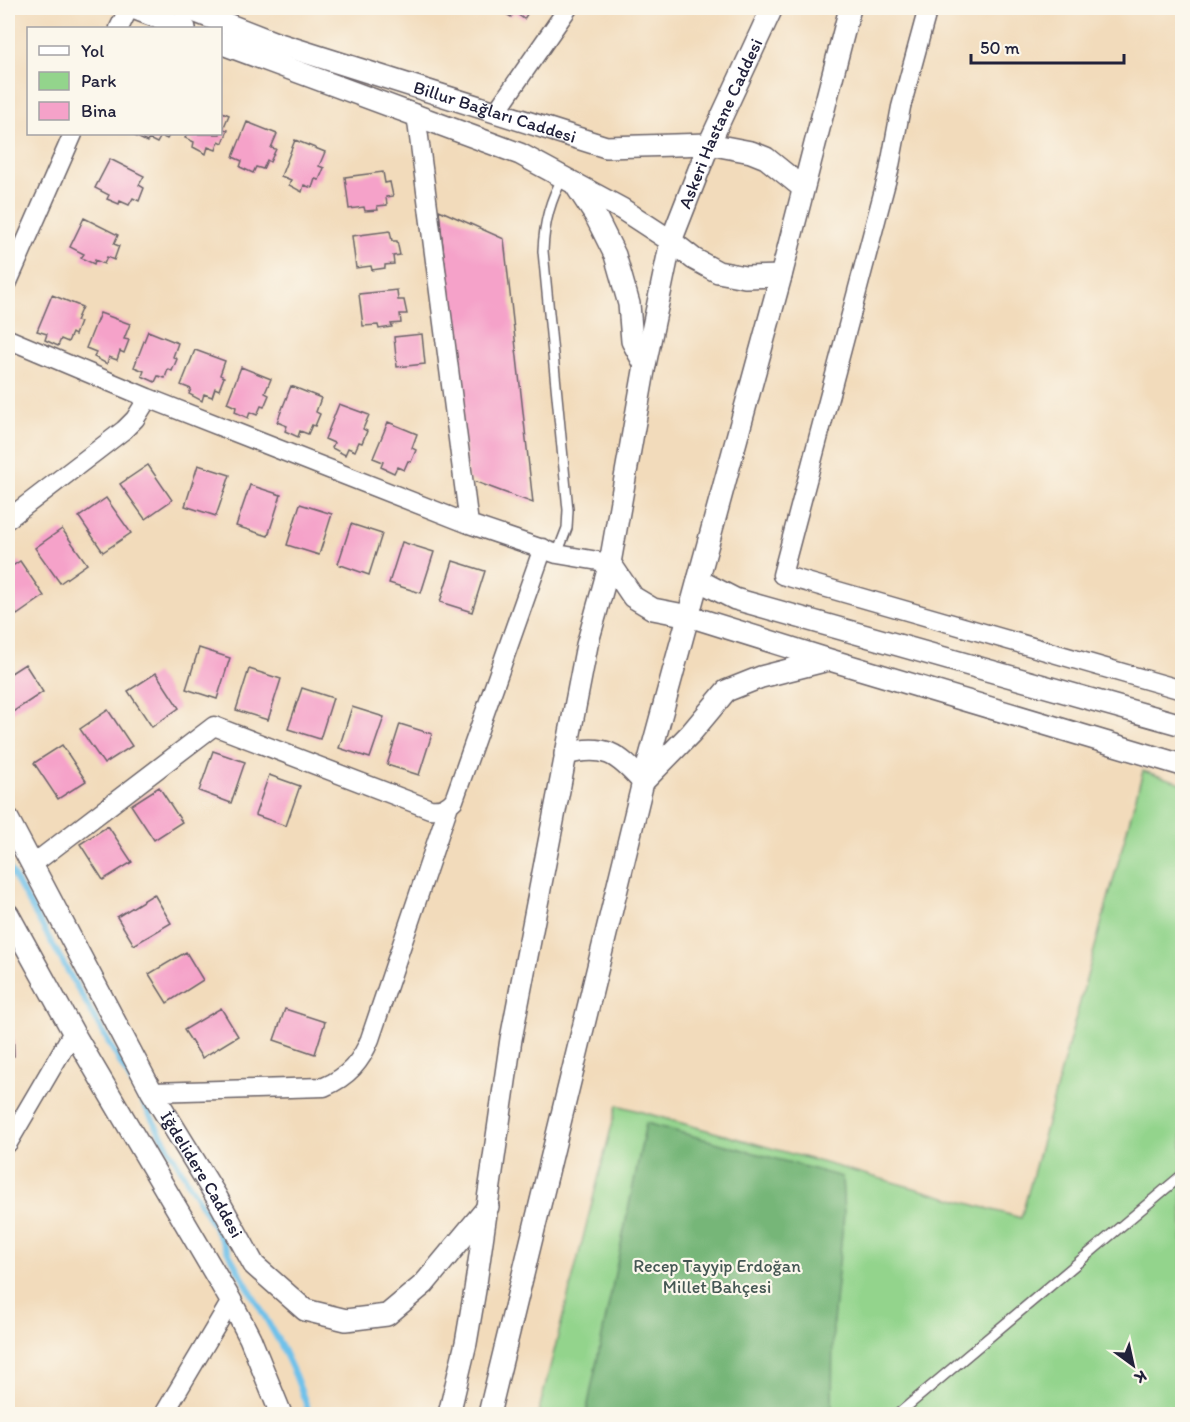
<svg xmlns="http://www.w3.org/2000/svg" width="1190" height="1422" viewBox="0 0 1190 1422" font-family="Itim,sans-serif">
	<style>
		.green { fill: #93d48c; stroke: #5a7b64; stroke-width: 1.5 }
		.forest { fill: #76b678; stroke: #4c6c5a; stroke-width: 1.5 }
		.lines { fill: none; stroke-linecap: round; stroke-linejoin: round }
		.stream { stroke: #6ec1ea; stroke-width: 6 }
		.building { fill: #f5a2c9 }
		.service-casing { stroke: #6b6368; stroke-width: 12 }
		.minor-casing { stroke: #6b6368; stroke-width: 21 }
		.tertiary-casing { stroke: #6b6368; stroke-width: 24 }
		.service { stroke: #fff; stroke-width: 9 }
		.minor { stroke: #fff; stroke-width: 18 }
		.tertiary { stroke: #fff; stroke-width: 21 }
		.labels { text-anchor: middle; stroke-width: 4.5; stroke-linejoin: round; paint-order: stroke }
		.street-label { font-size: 18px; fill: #22223b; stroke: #fbf7ec }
		.park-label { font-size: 18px; fill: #445753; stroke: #fbf7ec }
	</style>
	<rect width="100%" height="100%" fill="#fbf7ec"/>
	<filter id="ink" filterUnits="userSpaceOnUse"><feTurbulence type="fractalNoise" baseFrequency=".0167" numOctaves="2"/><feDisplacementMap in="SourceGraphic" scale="12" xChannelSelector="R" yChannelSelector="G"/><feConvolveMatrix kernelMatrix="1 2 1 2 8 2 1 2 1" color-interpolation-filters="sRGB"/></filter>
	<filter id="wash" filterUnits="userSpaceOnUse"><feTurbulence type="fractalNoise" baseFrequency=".008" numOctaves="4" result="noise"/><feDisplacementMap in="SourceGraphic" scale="24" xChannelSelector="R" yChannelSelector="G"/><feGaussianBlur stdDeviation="1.35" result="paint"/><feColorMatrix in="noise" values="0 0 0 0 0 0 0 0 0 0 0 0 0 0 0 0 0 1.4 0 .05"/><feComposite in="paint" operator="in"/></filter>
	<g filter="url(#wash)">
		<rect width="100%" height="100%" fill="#f2dbbb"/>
		<path class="green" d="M 1143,771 L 1182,783 L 1182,1414 L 538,1414 L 617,1105 L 1021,1218 Z"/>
		<path class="forest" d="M 646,1123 L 842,1177 L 844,1214 L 833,1322 L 832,1414 L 586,1414 Z"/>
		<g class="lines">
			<path class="stream" d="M 8,866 L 281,1345 L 295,1375 L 310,1414"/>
		</g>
		<g id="blocks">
			<path class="building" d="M 499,8 L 531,8 L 524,19 L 514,12 L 511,17 L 498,9 Z
				M 220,111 L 229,115 L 223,129 L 228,130 L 223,143 L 219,141 L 216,150 L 208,147 L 206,154 L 193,147 L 194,142 L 185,138 L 187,134 L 220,134 Z
				M 247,122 L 277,134 L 271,148 L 276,149 L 270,162 L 267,160 L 263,169 L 256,167 L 253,173 L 240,167 L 242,161 L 233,157 Z
				M 137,134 L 170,134 L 167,139 L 161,136 L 157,143 L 149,139 L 147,142 L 135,136 Z
				M 295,140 L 325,152 L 319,166 L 324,168 L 319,180 L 315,179 L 312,188 L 304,185 L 302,192 L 289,185 L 291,180 L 281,176 Z
				M 110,159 L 144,176 L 139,185 L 144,188 L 139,201 L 133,198 L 129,205 L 120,201 L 119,204 L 107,199 L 109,195 L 95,188 Z
				M 383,172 L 385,183 L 390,182 L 393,196 L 386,197 L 387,205 L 377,206 L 378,210 L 365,211 L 364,207 L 349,209 L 345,177 Z
				M 439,210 L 504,239 L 533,503 L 468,479 Z
				M 84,218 L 118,235 L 114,244 L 119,246 L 114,260 L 107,257 L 104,264 L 95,260 L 94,264 L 81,258 L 84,254 L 70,247 Z
				M 390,231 L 392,241 L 397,241 L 400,255 L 393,256 L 394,264 L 385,265 L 385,268 L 372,270 L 371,266 L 356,268 L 352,236 Z
				M 397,290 L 398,300 L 404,300 L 407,314 L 400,314 L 401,323 L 391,324 L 392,327 L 379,329 L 378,325 L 363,326 L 359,294 Z
				M 52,295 L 82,307 L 76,321 L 80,322 L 75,335 L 72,333 L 68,342 L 61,339 L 58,346 L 45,340 L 47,334 L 37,331 Z
				M 100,313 L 130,324 L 124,339 L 129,340 L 124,353 L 120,351 L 117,360 L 109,357 L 107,364 L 94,357 L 96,352 L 86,348 Z
				M 148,331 L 178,343 L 173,357 L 177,359 L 172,371 L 168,369 L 165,378 L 158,376 L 155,382 L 142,376 L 144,371 L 134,367 Z
				M 422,334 L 425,364 L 397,367 L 394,337 Z
				M 195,350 L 225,361 L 220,375 L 224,377 L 219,390 L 215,388 L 212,397 L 204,394 L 202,401 L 189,394 L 191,389 L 181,385 Z
				M 241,367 L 271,379 L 265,393 L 269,395 L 264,407 L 261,406 L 257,415 L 250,412 L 248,418 L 235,412 L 236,407 L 227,403 Z
				M 291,386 L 321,398 L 316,412 L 320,414 L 315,426 L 312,425 L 308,434 L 300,431 L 298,437 L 285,431 L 287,426 L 277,422 Z
				M 339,404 L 369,415 L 363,429 L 367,431 L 362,443 L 359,442 L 355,451 L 348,448 L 345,455 L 332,448 L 334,443 L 325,439 Z
				M 388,422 L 417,434 L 412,448 L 416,450 L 411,462 L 408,461 L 404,470 L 397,467 L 394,473 L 381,467 L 383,462 L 373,458 Z
				M 148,465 L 172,500 L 145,519 L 120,484 Z
				M 198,465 L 230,475 L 216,516 L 185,506 Z
				M 250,485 L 281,495 L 268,536 L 236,526 Z
				M 106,498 L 131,533 L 103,552 L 79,517 Z
				M 300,504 L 332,514 L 319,555 L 287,545 Z
				M 351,524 L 382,534 L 369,575 L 338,564 Z
				M 62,529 L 87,564 L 60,583 L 35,548 Z
				M 402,542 L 434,552 L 421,593 L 389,583 Z
				M 20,561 L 44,596 L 17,615 L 8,601 L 8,569 Z
				M 453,561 L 485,571 L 472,612 L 440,602 Z
				M 199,648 L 230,658 L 217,699 L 186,689 Z
				M 25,664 L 43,692 L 8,715 L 8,675 Z
				M 249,669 L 281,679 L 268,720 L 236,710 Z
				M 156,673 L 179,708 L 152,727 L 128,691 Z
				M 302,688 L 333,698 L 320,739 L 288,729 Z
				M 352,707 L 384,717 L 370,758 L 339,748 Z
				M 108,710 L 132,746 L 104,764 L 80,729 Z
				M 400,724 L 432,734 L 419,775 L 387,765 Z
				M 62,745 L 86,781 L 58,799 L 34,763 Z
				M 213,751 L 245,762 L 231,803 L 199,791 Z
				M 269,775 L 300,786 L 286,826 L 255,815 Z
				M 159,787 L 182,822 L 154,840 L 131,805 Z
				M 108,826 L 132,862 L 103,880 L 80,844 Z
				M 154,894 L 171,923 L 134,945 L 117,917 Z
				M 186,952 L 203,980 L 167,1003 L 149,974 Z
				M 221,1008 L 238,1036 L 202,1058 L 184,1030 Z
				M 285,1009 L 325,1022 L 315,1054 L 274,1040 Z
				M 8,1028 L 13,1028 L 14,1056 L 8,1056 Z"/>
		</g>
	</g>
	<g filter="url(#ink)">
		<use href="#blocks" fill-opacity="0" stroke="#6b6368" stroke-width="1.5"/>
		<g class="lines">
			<g class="service-casing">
				<path id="service" d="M 557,554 L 567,528 L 568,510 L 543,251 C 544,224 549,201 563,178
					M 898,1414 L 1182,1175"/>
			</g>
			<g class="minor-casing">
				<path id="minor" d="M 928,8 L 901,107 L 889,171 L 782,575 L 1182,690
					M 119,28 L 129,8
					M 496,112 L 568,8
					M 416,114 L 469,524
					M 8,282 L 73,134
					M 8,339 L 148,398 L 469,524 L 557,554 L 610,563
					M 8,519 L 124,430 L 135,419 L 148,398
					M 33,864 L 214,726 L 430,809 C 440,810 447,808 454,800 L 543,548
					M 152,1092 L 324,1087 C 348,1077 361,1062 370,1039 L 449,805
					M 8,1143 L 73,1032
					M 164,1414 L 231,1301"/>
			</g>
			<g class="tertiary-casing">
				<g id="tertiary">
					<path d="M 133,8 L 185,28"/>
					<path id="s1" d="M 186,8 L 273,42 L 606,147 L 709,144 L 751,152 L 766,158 L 803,188"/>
					<path d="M 220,43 L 520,154 L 622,209 L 671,241 L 694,259 L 718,272 L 745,277 L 781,276"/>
					<path d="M 576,186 L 595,215 L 615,255 L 629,304 L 632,341 L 645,365"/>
					<path d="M 610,563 L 633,597 L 653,609 L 689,616 L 830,660 L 1182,765"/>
					<path d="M 698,580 L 735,599 L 1182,725"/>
					<path d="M 565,754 C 605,744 617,753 643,782 L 691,733 L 726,691 L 761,677 L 828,660"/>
					<path id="s2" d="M 8,819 L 152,1092 L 216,1196 L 254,1265 L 305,1310 L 346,1320 L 387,1315 L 424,1284 L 488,1207"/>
					<path d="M 8,914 L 73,1032 L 231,1301 L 250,1338 L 281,1414"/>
					<path id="s3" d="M 449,1414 L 466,1343 L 475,1290 L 511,1039 L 587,645 L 610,563 L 645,365 L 671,241 L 709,144 L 772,8"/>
					<path d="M 489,1414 L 643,782 L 781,276 L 850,8"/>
				</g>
			</g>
			<use href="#service" class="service"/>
			<use href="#minor" class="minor"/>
			<use href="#tertiary" class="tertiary"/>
		</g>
	</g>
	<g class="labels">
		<g class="street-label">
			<text dy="6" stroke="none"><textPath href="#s1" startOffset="326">Billur Bağları Caddesi</textPath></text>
			<text dy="6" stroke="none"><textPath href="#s3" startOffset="1322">Askeri Hastane Caddesi</textPath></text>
			<text dy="6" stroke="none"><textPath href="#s2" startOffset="405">İğdelidere Caddesi</textPath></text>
		</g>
		<g class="park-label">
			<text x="717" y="1272">Recep Tayyip Erdoğan<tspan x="717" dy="21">Millet Bahçesi</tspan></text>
		</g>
	</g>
	<rect width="1190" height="1422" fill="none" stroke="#fbf7ec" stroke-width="30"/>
	<rect x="27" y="27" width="195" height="108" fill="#fbf7ec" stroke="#a4a2a5" stroke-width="1.5"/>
	<rect x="39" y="46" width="30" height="9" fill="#ffffff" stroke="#a4a2a5" stroke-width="1.5"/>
	<text x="81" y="57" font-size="18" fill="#22223b">Yol</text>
	<rect x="39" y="72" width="30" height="18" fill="#93d48c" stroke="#a4a2a5" stroke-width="1.5"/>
	<text x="81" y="87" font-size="18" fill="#22223b">Park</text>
	<rect x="39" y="102" width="30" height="18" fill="#f5a2c9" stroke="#a4a2a5" stroke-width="1.5"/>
	<text x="81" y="117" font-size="18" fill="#22223b">Bina</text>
	<g transform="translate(1133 1365) rotate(147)" stroke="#fbf7ec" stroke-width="4.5" paint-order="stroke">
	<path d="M0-4.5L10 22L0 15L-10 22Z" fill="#22223b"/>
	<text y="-9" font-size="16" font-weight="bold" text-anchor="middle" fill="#22223b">K</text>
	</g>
	<path d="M971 54v9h153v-9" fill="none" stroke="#22223b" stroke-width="3"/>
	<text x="980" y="54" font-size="18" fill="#22223b" stroke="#fbf7ec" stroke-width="4.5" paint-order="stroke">50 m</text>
</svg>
